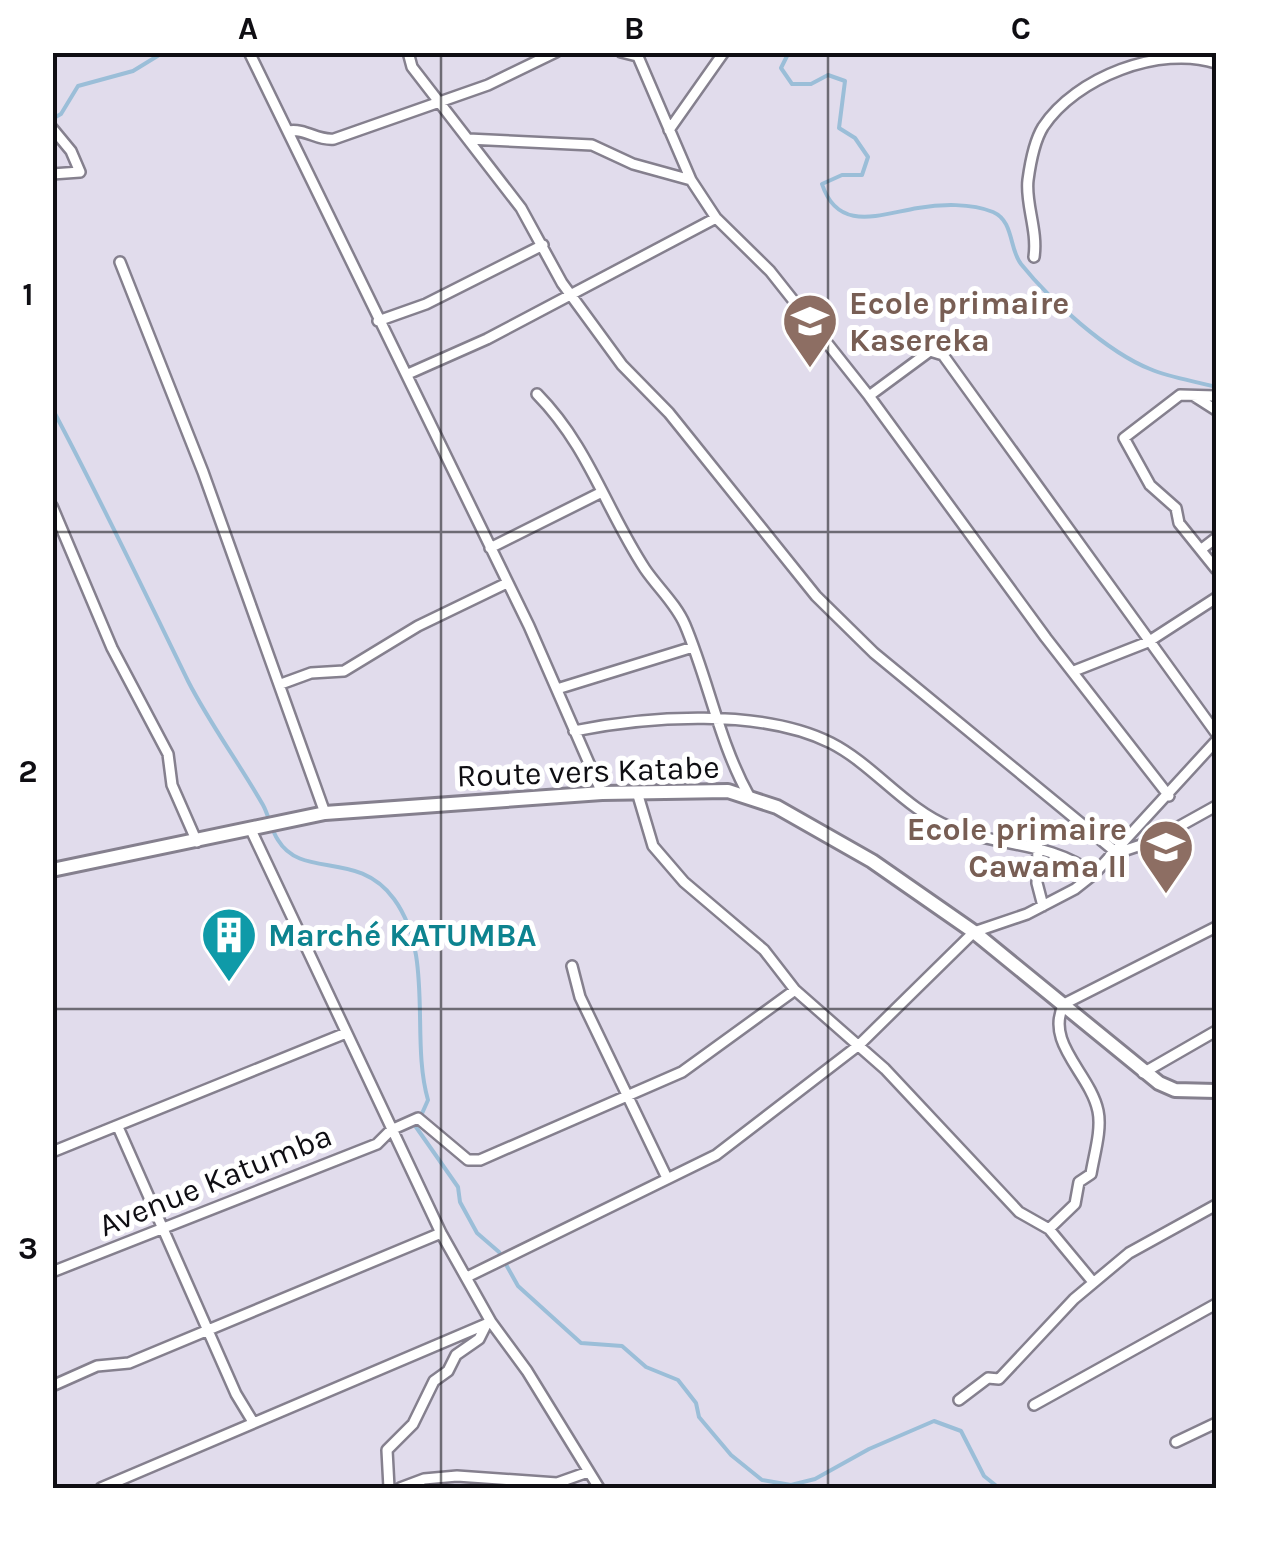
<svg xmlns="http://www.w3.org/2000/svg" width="1269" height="1541" viewBox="0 0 1269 1541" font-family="Karla,sans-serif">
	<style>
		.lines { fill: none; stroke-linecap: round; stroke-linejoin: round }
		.stream { stroke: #9bbed8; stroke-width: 4 }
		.street-casing { stroke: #85808e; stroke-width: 14 }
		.secondary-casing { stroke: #85808e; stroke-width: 18 }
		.street { stroke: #fff; stroke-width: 9 }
		.secondary { stroke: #fff; stroke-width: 12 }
		.grid { fill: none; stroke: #0f0e13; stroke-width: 2.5; stroke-opacity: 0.55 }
		.labels { text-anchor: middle; stroke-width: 10; stroke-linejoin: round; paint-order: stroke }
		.education-label { font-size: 32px; font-weight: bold; fill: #785e54; stroke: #fff; text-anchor: start }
		.street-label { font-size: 32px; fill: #0f0e13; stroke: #fff }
		.culture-label { font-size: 32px; font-weight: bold; fill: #0d838f; stroke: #fff; text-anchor: start }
		.neatline { fill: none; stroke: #0f0e13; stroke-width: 4 }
		.grid-label { font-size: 32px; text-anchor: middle; font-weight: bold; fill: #0f0e13 }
	</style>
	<rect width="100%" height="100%" fill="#e1dcec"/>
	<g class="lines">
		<path class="stream" d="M 789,52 L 781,68 L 792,84 L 811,84 L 828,75 L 845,81 L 839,128 L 855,138 L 868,157 L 862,175 L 842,175 L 822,184 C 838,233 880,214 918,208 C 941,204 971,203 993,212 C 1014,221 1009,249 1021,264 C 1050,300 1107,352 1150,369 C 1171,378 1195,381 1216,387
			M 52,119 L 61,114 L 78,86 L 133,71 L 164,52
			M 52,408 C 100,498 143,589 188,681 C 210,724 239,763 263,805 C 269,816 271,830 278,840 C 302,880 358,849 394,899 C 435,955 410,1038 428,1100 L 416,1127 L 458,1187 L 460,1202 L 477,1233 L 499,1252 L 518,1286 L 581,1343 L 622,1346 L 646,1367 L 678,1380 L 696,1403 L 699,1417 L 731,1455 L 762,1480 L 791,1485 L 815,1479 L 869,1449 L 934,1421 L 961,1431 L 984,1476 L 999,1488"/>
		<g class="street-casing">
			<path id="street" d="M 249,52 L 529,626 L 602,793
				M 408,52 L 412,67 L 521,208 L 562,283 L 622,365 L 669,413 L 816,596 L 874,653 L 1117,853 L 1153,841 L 1216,806
				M 621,52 L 637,56
				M 636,52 L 691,180 L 716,218 L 770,271 L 869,396 L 1046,638 L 1169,796
				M 52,128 L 71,151 L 80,172 L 52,174
				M 669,130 L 724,52
				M 288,131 C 306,128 317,141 334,139 L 488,85 L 556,52
				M 468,139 L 592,145 L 633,164 L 691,180
				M 1034,257 C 1038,230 1025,203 1028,180 C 1030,165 1035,140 1043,127 C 1076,77 1160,45 1216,63
				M 120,262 L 203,472 L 325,813
				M 378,321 L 426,304 L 543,245
				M 408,374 L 487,339 L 716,218
				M 537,394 C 589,447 605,508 645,569 C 658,588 676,604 685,625 C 709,682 719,742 749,796
				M 869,396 L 930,351 L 943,355 L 1216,733
				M 1194,396 L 1216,410
				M 1216,396 L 1180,395 L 1124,438 L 1150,485 L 1176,508 L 1179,523 L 1216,569
				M 52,506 L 112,648 L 168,754 L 172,785 L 197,842
				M 490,548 L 602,492
				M 1203,548 L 1216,538
				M 1074,671 L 1148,642 L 1216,598
				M 281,684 L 311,673 L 344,671 L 418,626 L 507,583
				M 557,689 L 693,647
				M 574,731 C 648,716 761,708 831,743 C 874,765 905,809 950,827 C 1001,848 1047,840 1094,874
				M 637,792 L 653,846 L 684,882 L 764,950 L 795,990 L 885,1069 L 1019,1212 L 1049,1229 L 1093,1282
				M 251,830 L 441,1233 L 491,1322 L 527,1371 L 599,1488
				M 1038,847 L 1037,883 L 1043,906
				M 572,966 L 580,997 L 667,1178
				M 1143,1073 L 1216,1031
				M 118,1127 L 236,1394 L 253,1422
				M 52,1152 L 346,1033
				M 1049,1229 L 1075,1204 L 1079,1182 L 1091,1174 C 1094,1155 1102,1130 1098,1111 C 1090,1073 1044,1043 1064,1004 L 1216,927
				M 52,1272 L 377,1144 L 391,1130 L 418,1118 L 468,1160 L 480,1160 L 682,1072 L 795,990
				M 469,1276 L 716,1155 L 859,1045 L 974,932 L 1027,914 L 1075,889 L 1094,874 L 1216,741
				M 52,1386 L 97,1366 L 129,1363 L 441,1233
				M 959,1400 L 988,1378 L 999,1379 L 1074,1299 L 1129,1253 L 1216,1205
				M 1034,1405 L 1216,1304
				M 1176,1442 L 1216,1423
				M 101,1488 L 491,1322
				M 389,1488 L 387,1450 L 413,1424 L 434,1381 L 448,1371 L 456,1355 L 479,1339 L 486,1325
				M 400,1488 L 424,1479 L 457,1476 L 557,1483 L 588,1472"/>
		</g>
		<g class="secondary-casing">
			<path id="secondary" d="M 52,870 L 325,813 L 602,793 L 728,791 L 777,807 L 872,861 L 974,932 L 1159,1083 L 1175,1090 L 1216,1091"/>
		</g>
		<use href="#street" class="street"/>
		<use href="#secondary" class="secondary"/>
	</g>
	<path class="grid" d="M 441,52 L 441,1488M 828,52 L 828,1488M 52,532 L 1216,532M 52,1009 L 1216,1009"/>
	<defs>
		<g id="school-pin" transform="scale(2.875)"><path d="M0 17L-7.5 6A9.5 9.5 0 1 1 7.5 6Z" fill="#8d6e63" stroke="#fff"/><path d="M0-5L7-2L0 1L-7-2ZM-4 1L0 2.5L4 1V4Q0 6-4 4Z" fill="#fff"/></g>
		<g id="building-pin" transform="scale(2.875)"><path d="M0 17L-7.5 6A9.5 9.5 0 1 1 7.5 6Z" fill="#0f9aa8" stroke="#fff"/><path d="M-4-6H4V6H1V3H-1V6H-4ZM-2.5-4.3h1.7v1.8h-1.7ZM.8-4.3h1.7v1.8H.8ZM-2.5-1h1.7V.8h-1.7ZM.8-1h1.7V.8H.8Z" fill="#fff"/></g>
	</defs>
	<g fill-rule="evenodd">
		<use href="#school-pin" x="810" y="321"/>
		<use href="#school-pin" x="1166" y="847"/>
		<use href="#building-pin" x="229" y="935"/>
	</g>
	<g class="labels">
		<g class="education-label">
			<text x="849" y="314">Ecole primaire<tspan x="849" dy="37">Kasereka</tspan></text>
			<text x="1127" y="840" text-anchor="end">Ecole primaire<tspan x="1127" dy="37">Cawama II</tspan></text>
		</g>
		<g class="street-label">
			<text transform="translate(588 771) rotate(-2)" y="11">Route vers Katabe</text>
			<text transform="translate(215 1180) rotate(-22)" y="11">Avenue Katumba</text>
		</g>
		<g class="culture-label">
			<text x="268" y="946">Marché KATUMBA</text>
		</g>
	</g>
	<rect width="1269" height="1541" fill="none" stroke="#ffffff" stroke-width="110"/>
	<rect x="55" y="55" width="1159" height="1431" class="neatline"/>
	<g class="grid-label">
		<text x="248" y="39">A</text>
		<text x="634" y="39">B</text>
		<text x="1021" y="39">C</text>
		<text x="28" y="305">1</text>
		<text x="28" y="782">2</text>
		<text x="28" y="1259">3</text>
	</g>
</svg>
